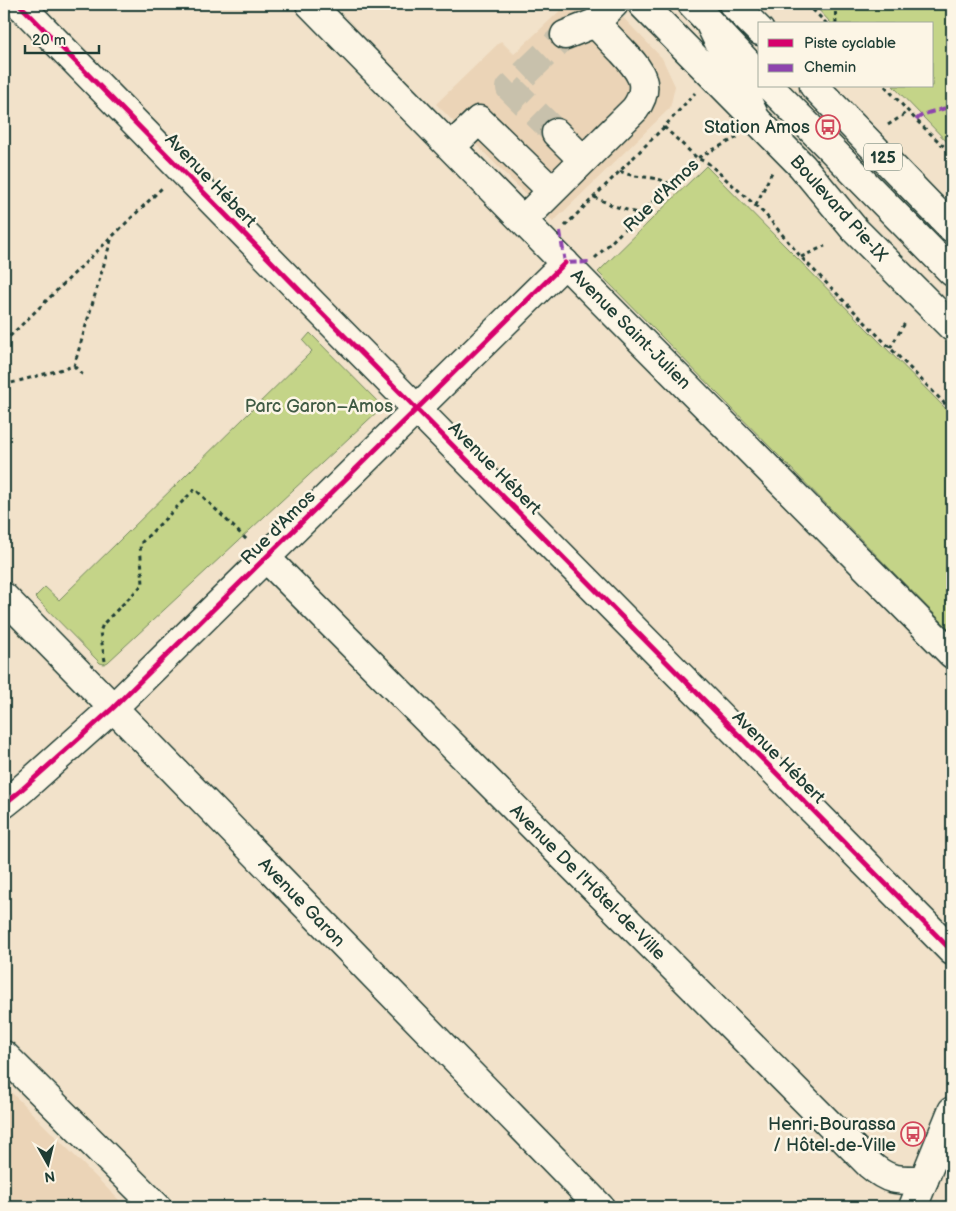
<svg xmlns="http://www.w3.org/2000/svg" width="956" height="1211" viewBox="0 0 956 1211" font-family="'Balsamiq Sans',sans-serif">
<style>
.built{fill:#ebd4b7}
.green{fill:#c4d488;stroke:#72885e}
.lines{fill:none;stroke-linecap:round;stroke-linejoin:round}
.minor-tunnel{stroke:#c8c1ac;stroke-width:28;stroke-dasharray:28 14;stroke-linecap:butt}
.minor-casing{stroke:#1f3d34;stroke-width:31}
.major-casing{stroke:#1f3d34;stroke-width:31}
.path{stroke:#1f3d34;stroke-width:3;stroke-dasharray:4 4;stroke-linecap:butt}
.minor{stroke:#fcf5e5;stroke-width:28}
.major{stroke:#fcf5e5;stroke-width:28}
.quiet{stroke:#8e44ad;stroke-width:4;stroke-dasharray:8 4;stroke-linecap:butt}
.cycleway-casing{stroke:#fcf5e5;stroke-width:8}
.cycleway{stroke:#d6006c;stroke-width:5}
.labels{text-anchor:middle;stroke-width:5;stroke-linejoin:round;paint-order:stroke}
.shield{fill:#fcf5e5;stroke:#617469;stroke-width:1}
.shield-label{font-size:16px;font-weight:bold;fill:#1f3d34}
.poi-label{font-size:18px;fill:#1f3d34;stroke:#fcf5e5;text-anchor:end}
.street-label{font-size:18px;fill:#1f3d34;stroke:#fcf5e5}
.park-label{font-size:18px;fill:#405b45;stroke:#fcf5e5}
</style>
<rect width="100%" height="100%" fill="#f2e2ca"/>
<filter id="ink" filterUnits="userSpaceOnUse"><feTurbulence type="fractalNoise" baseFrequency=".02" numOctaves="2"/><feDisplacementMap in="SourceGraphic" scale="10" xChannelSelector="R" yChannelSelector="G"/><feConvolveMatrix kernelMatrix="1 2 1 2 8 2 1 2 1" color-interpolation-filters="sRGB"/></filter>
<g filter="url(#ink)">
<path class="built" d="M 567,4 L 610,4 L 662,58 L 675,86 L 670,108 L 553,222 L 436,104 L 501,41 L 514,54 Z
M 4,1085 L 126,1207 L 4,1207 Z"/>
<path class="green" d="M 813,4 L 952,4 L 952,147 L 893,86 L 932,86 L 932,24 L 832,24 Z
M 706,166 L 952,415 L 952,632 L 598,272 Z
M 310,333 L 381,405 L 379,410 L 108,662 L 104,664 L 100,663 L 35,597 L 45,587 L 59,600 L 312,351 L 303,341 Z"/>
<g class="lines">
<path class="minor-tunnel" d="M 556,133 L 510,88 L 565,35"/>
<g class="minor-casing">
<path id="minor" d="M 19,4 L 314,305 L 952,951
M 310,4 L 590,289 L 952,654
M 692,4 L 760,76
M 709,22 L 754,115
M 565,35 L 595,23
M 769,86 L 952,272
M 556,133 L 583,160
M 451,147 L 479,120 L 552,191
M 523,220 L 635,109 C 653,85 639,69 622,51 C 613,42 604,32 595,23 L 614,4
M 266,558 L 870,1165 C 890,1182 898,1180 924,1180
M 4,597 L 127,722 L 600,1207
M 4,804 L 19,792 L 113,708 L 565,263
M 4,1055 L 157,1207"/>
</g>
<g class="major-casing">
<path id="major" d="M 642,4 L 802,166 L 855,230 L 952,327
M 733,4 L 760,31
M 814,86 L 952,228
M 913,1207 L 952,1111"/>
</g>
<path class="path" d="M 807,4 L 827,24
M 835,4 L 836,24
M 885,86 L 916,120 L 952,154
M 888,125 L 908,112
M 664,127 L 697,158 L 708,163 L 765,214 L 801,257 L 952,411
M 620,171 C 637,180 653,174 670,184
M 594,197 L 614,206 L 640,214
M 756,205 L 772,172
M 565,226 L 664,127 L 695,93
M 801,257 L 825,246
M 595,258 L 697,158 L 738,137
M 4,342 L 163,187
M 890,348 L 905,323
M 74,366 L 84,376
M 4,385 L 74,366 L 112,237
M 105,661 L 100,632 L 103,624 L 143,584 L 140,544 L 195,489 L 248,541"/>
<use href="#minor" class="minor"/>
<use href="#major" class="major"/>
<path class="quiet" d="M 916,120 C 925,110 941,112 952,105
M 560,231 L 565,263 L 591,262"/>
<g class="cycleway-casing">
<path id="cycleway" d="M 19,4 L 314,305 L 952,951
M 4,804 L 19,792 L 113,708 L 565,263"/>
</g>
<use href="#cycleway" class="cycleway"/>
</g>
</g>
<defs>
<g id="bus-ring" transform="scale(1.25)"><circle r="9.5" fill="#fcf5e5" stroke="#d1495b" stroke-width="1.5"/><path d="M-5-6H5V4H4V6H2V4H-2V6H-4V4H-5ZM-3.5-4V0h7V-4ZM-3.5 1.2v1.5H-2V1.2ZM2 1.2v1.5H3.5V1.2Z" fill="#d1495b"/></g>
</defs>
<g fill-rule="evenodd">
<use href="#bus-ring" x="828" y="127"/>
<use href="#bus-ring" x="913" y="1134"/>
</g>
<g class="labels">
<rect class="shield" x="864" y="143.5" width="38" height="27" rx="4"/>
<g class="shield-label">
<text x="883" y="163">125</text>
</g>
<g class="poi-label">
<text x="810" y="133">Station Amos</text>
<text x="896" y="1130">Henri-Bourassa<tspan x="896" dy="21">/ Hôtel-de-Ville</tspan></text>
</g>
<g class="street-label">
<text transform="translate(211 180) rotate(46)" y="6">Avenue Hébert</text>
<text transform="translate(661 195) rotate(-44)" y="6">Rue d'Amos</text>
<text transform="translate(839 208) rotate(48)" y="6">Boulevard Pie-IX</text>
<text transform="translate(631 329) rotate(45)" y="6">Avenue Saint-Julien</text>
<text transform="translate(495 468) rotate(45)" y="6">Avenue Hébert</text>
<text transform="translate(278 527) rotate(-45)" y="6">Rue d'Amos</text>
<text transform="translate(779 757) rotate(45)" y="6">Avenue Hébert</text>
<text transform="translate(588 882) rotate(45)" y="6">Avenue De l'Hôtel-de-Ville</text>
<text transform="translate(302 902) rotate(46)" y="6">Avenue Garon</text>
</g>
<g class="park-label">
<text x="319" y="412">Parc Garon–Amos</text>
</g>
</g>
<rect width="956" height="1211" fill="none" stroke="#fcf5e5" stroke-width="20"/>
<rect x="10" y="10" width="936" height="1191" fill="none" stroke="#1f3d34" stroke-width="2" filter="url(#ink)"/>
<rect x="758" y="22" width="175" height="65" fill="#fcf5e5" stroke="#a4ab9e"/>
<rect x="768" y="39" width="25" height="8" fill="#d6006c" stroke="#a4ab9e"/>
<text x="804" y="48" font-size="15" fill="#1f3d34">Piste cyclable</text>
<rect x="768" y="64" width="25" height="8" fill="#8e44ad" stroke="#a4ab9e"/>
<text x="804" y="72" font-size="15" fill="#1f3d34">Chemin</text>
<g transform="translate(48 1164) rotate(172)" stroke="#fcf5e5" stroke-width="4" paint-order="stroke">
<path d="M0-4L9 19L0 12L-9 19Z" fill="#1f3d34"/>
<text y="-8" font-size="14" font-weight="bold" text-anchor="middle" fill="#1f3d34">N</text>
</g>
<path d="M25 45v8h74v-8" fill="none" stroke="#1f3d34" stroke-width="2.5"/>
<text x="32" y="45" font-size="15" fill="#1f3d34" stroke="#fcf5e5" stroke-width="4" paint-order="stroke">20 m</text>
</svg>
